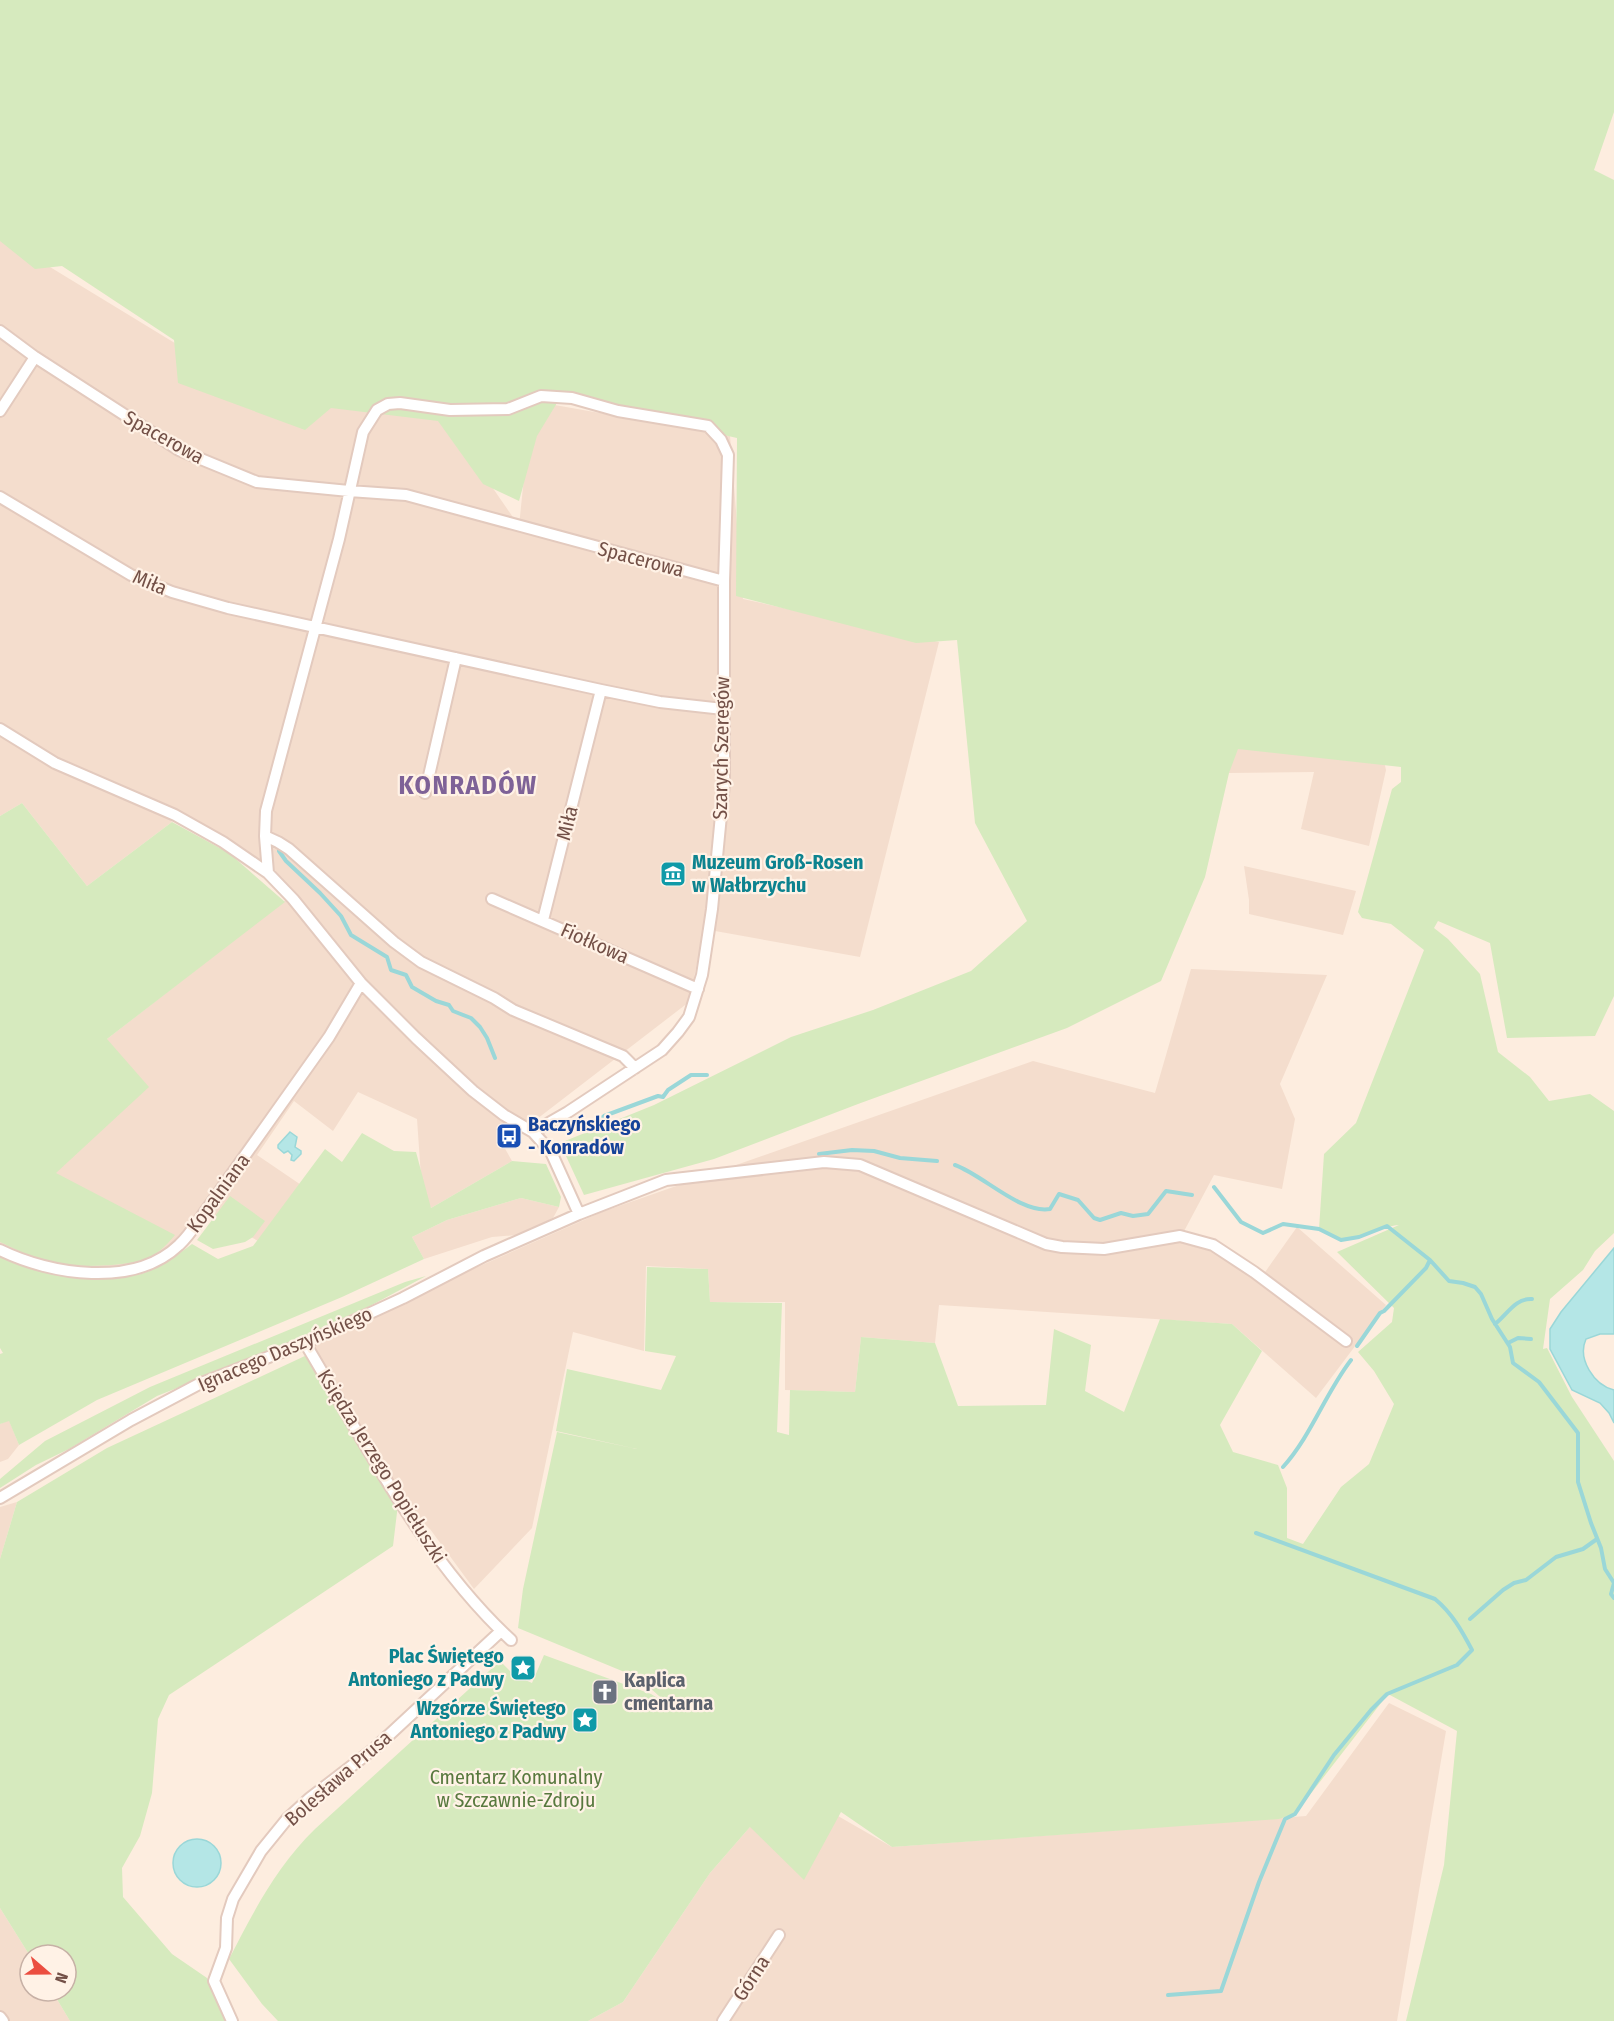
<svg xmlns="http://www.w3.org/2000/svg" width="1614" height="2021" viewBox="0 0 1614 2021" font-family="'Fira Sans Condensed',sans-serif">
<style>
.residential{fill:#f4ddcd}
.green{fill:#d6eabe}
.water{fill:#b4e6e6;stroke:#9ad7d8;stroke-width:1.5}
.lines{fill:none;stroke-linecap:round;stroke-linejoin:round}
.stream{stroke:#9ad7d8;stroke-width:4}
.minor-casing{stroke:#e3cabe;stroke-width:14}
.minor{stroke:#fff;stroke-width:10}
.labels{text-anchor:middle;stroke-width:4.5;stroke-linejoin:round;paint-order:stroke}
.street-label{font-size:20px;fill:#735047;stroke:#fff2e6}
.culture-label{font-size:20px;font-weight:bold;fill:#0d838f;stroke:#fff2e6;text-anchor:end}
.transit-label{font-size:20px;font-weight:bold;fill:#164399;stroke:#fff2e6;text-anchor:start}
.worship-label{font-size:20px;font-weight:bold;fill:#5b616d;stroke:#fff2e6;text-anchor:start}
.park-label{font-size:20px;fill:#58793e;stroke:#fff2e6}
.district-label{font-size:26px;font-weight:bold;letter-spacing:1.5px;fill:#7e6297;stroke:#fff2e6}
</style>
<rect width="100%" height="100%" fill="#fdeddf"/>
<path class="residential" d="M 0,219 L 50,267 L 247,387 L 432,400 L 519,526 L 532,401 L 730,436 L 743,599 L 939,642 L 860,957 L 704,929 L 689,1002 L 503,1145 L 512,1161 L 431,1208 L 422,1191 L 417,1119 L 358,1092 L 333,1131 L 294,1101 L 257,1155 L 310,1191 L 265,1245 L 206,1211 L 182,1238 L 143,1266 L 44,1273 L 0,1254 L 0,1147 L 107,1039 L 287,899 L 268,875 L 158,808 L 172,822 L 87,886 L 22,803 L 0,816 Z
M 1233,742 L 1383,757 L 1386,770 L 1369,846 L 1301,829 L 1314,772 L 1229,773 Z
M 1244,866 L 1356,891 L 1343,935 L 1249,914 L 1249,900 Z
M 1191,969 L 1327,975 L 1280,1084 L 1295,1119 L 1282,1189 L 1214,1175 L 1182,1235 L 1263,1275 L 1297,1227 L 1386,1305 L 1316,1398 L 1232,1324 L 939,1305 L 935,1343 L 861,1337 L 855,1392 L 785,1390 L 785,1302 L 710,1302 L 708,1269 L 646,1266 L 644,1351 L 573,1332 L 532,1528 L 474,1589 L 430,1529 L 415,1515 L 306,1343 L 602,1212 L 1033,1061 L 1155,1093 Z
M 521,1198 L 559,1207 L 553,1218 L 518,1235 L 492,1237 L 424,1259 L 412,1237 L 447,1220 Z
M 9,1420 L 19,1445 L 8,1459 L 0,1462 L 0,1424 Z
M 17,1502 L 0,1559 L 0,1507 Z
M 1389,1703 L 1446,1731 L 1397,2021 L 588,2021 L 623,2002 L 710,1873 L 750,1827 L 838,1816 L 892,1847 L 1306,1816 Z
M 0,1908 L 30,1956 L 30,1991 L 52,1991 L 70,2021 L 0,2021 Z"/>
<path class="green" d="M 0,0 L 1614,0 L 1614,112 L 1594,170 L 1614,180 L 1614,996 L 1595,1036 L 1507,1038 L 1490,943 L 1438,921 L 1434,928 L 1448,939 L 1480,974 L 1498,1052 L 1530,1077 L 1549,1101 L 1590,1094 L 1614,1111 L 1614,1233 L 1595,1251 L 1583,1270 L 1550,1299 L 1543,1349 L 1547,1348 L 1572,1397 L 1614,1461 L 1614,2021 L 1406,2021 L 1444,1865 L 1457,1731 L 1388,1694 L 1295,1814 L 1279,1819 L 892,1847 L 841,1812 L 804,1880 L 750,1827 L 710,1873 L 623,2002 L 588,2021 L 278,2021 L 262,2004 L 229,1959 C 254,1911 276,1867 315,1829 L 500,1661 L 514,1675 L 532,1683 L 544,1655 L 651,1694 L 669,1705 L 639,1678 L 518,1628 L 523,1589 L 557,1432 L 637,1449 L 556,1431 L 567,1369 L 661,1390 L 676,1356 L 645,1351 L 647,1267 L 708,1269 L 710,1302 L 782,1303 L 777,1432 L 789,1435 L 790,1390 L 855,1392 L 861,1337 L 935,1343 L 958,1406 L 1046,1405 L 1054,1329 L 1091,1345 L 1085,1391 L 1124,1412 L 1160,1319 L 1232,1324 L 1262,1351 L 1220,1425 L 1233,1452 L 1278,1465 L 1287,1488 L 1287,1538 L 1303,1544 L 1341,1487 L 1369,1464 L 1394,1404 L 1374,1371 L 1358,1352 L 1392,1322 L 1394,1308 L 1337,1252 L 1399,1225 C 1380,1226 1359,1242 1341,1240 C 1335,1240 1325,1233 1319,1229 L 1324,1154 L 1356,1123 L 1424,950 L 1391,924 L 1362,918 L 1358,912 L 1392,789 L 1401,782 L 1401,767 L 1238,749 L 1229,773 L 1205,877 L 1161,981 L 1067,1028 L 858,1104 L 714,1159 L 584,1195 L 560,1143 L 654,1105 L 791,1037 L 873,1010 L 971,971 L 1027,921 L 975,823 L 957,640 L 916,643 L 736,596 L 737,438 L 560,398 L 537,436 L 519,501 L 483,484 L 438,421 L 331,408 L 305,430 L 178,383 L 174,340 L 62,266 L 35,269 L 0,241 Z
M 22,803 L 87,886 L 172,822 L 229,853 L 285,902 L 107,1039 L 149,1087 L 56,1173 L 175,1235 C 167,1245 155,1257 142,1260 C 122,1266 87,1267 66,1265 C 43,1263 21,1252 0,1242 L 0,816 Z
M 362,1133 L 394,1151 L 416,1152 L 431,1208 L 512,1161 L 546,1164 L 561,1197 L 559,1207 L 521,1198 L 447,1220 L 412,1237 L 424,1259 L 342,1297 L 97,1400 L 19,1445 L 9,1421 L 0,1424 L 0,1354 L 3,1353 L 0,1348 L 0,1256 C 41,1274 71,1281 117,1276 C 125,1275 136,1276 144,1273 C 162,1266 176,1256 192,1244 L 218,1259 L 253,1246 L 325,1149 L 342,1162 Z
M 230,1196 L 265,1221 L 253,1237 L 245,1242 L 213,1249 L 197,1240 Z
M 426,1276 L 370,1306 L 260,1355 L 157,1396 L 69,1449 L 36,1465 L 0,1488 L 0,1479 L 45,1441 L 150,1387 L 405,1282 Z
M 307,1355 L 398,1504 L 393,1546 L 169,1695 L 158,1719 L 152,1793 L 140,1836 L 122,1868 L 123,1897 L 172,1954 L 207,1978 L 226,2021 L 70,2021 L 52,1991 L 66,1991 L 66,1955 L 30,1956 L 0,1908 L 0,1559 L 17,1502 L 107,1448 Z"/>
<path class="water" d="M 290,1132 L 297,1137 L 295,1147 L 301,1151 L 301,1154 L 294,1161 L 291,1160 L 292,1155 L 288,1151 L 284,1153 L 278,1148 L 278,1145 Z
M 1614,1248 L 1614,1334 L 1600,1334 L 1586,1339 C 1577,1359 1594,1385 1614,1390 L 1614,1423 L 1609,1413 L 1600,1403 L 1572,1390 L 1550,1349 L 1550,1329 L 1561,1312 Z
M173 1863a24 24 0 1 1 48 0a24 24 0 1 1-48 0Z"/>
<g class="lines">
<path class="stream" d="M 279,851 L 286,861 L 320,893 L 341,916 L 351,935 L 387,957 L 391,970 L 406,975 L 412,987 L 436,1001 L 449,1005 L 453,1011 L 471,1018 L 480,1027 L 487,1038 L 495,1058
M 585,1130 L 604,1116 L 658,1096 L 663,1097 L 668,1090 L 691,1075 L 707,1075
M 819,1154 L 852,1150 L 874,1151 L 900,1158 L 937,1161
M 955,1165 C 983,1175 1021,1214 1050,1209 L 1059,1194 L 1078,1200 L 1094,1218 L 1100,1220 L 1121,1213 L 1133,1216 L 1148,1214 L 1166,1191 L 1192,1195
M 1214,1187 L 1241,1222 L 1263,1233 L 1283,1224 L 1319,1229 L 1341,1240 L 1359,1237 L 1387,1226 L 1430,1260 L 1449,1281 L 1463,1283 L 1475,1287 L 1481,1294 L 1492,1319 L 1510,1347 L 1513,1363 L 1539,1382 L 1578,1433 L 1578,1482 L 1591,1523 L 1601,1548 L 1605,1569 L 1614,1583 L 1611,1594 L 1614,1598
M 1495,1324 C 1507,1315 1515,1298 1532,1299
M 1508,1343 L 1518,1338 L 1531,1339
M 1357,1346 L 1380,1313 L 1384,1311 L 1426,1268 L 1430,1260
M 1283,1467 C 1311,1436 1325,1394 1351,1360
M 1470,1619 L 1503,1590 L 1514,1583 L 1526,1580 L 1556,1557 L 1583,1549 L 1597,1539
M 1168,1995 L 1221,1991 L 1259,1882 L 1285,1819 L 1295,1814 L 1334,1755 L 1371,1710 L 1387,1694 L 1457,1665 L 1472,1650 C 1462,1631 1452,1613 1435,1599 L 1256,1533"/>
<g class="minor-casing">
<path id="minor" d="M 0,331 L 35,357 L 179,450 L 257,482 L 349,491 L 406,495 L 724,581
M 0,411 L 35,357
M 0,497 L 131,575 L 172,592 L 228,608 L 601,690 L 660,702 L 723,709
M 0,729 L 55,763 L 175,815 L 223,842 L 268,873 L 293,899 L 361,983 L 416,1038 L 473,1091 L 504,1115 L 533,1132 L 551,1152 L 579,1214
M 425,793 L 456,658
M 265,836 L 278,842 L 289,849 L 394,942 L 421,962 L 494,998 L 513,1010 L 623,1056 L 635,1068
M 268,873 L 265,836 L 266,811 L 339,539 L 363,432 L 377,410 L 388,404 L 400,403 L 450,410 L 508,409 L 541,396 L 572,398 L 618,411 L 708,426 L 721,440 L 728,455 L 724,581 L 724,784 L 712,909 L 702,975 L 689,1017 L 678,1032 L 662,1050 L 568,1112 L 533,1132
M 492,899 L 698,989
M 543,920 L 601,690
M 0,1250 C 51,1275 134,1288 179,1245 C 190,1235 198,1221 207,1209 L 329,1037 L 361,983
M 305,1343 C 365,1443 425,1561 511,1640
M 0,1498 L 131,1420 L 199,1384 L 305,1343 L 403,1298 L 484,1256 L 579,1214 L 666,1180 L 824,1162 L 860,1165 L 1046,1244 L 1062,1247 L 1104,1249 L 1180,1236 L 1213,1245 L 1254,1272 L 1346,1341
M 0,2017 L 3,2021
M 232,2021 L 214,1981 L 226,1948 L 227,1918 L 233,1899 L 261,1851 L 287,1819 L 310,1798 L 375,1748 L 501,1631
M 723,2021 L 779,1935"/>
</g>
<use href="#minor" class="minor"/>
</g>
<defs>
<g id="museum-square" transform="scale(1.35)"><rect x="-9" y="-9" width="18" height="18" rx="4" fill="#0f9aa8" stroke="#fff2e6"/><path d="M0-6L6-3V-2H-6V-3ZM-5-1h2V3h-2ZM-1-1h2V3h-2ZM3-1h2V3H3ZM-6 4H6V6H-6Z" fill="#fff"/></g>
<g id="bus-square" transform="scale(1.35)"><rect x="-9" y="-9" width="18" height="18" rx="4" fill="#1a4fb4" stroke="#fff2e6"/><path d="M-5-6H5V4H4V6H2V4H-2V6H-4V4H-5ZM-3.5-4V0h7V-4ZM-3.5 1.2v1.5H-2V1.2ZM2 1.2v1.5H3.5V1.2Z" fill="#fff"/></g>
<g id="sight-square" transform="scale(1.35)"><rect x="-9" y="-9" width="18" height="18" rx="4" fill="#0f9aa8" stroke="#fff2e6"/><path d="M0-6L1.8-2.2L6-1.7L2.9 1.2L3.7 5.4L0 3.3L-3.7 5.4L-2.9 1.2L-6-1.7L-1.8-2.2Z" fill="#fff"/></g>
<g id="church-square" transform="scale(1.35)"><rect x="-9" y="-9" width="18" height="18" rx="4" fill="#6b7280" stroke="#fff2e6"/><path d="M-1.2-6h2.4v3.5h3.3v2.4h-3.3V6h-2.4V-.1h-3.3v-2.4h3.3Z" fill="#fff"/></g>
</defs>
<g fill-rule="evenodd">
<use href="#museum-square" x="673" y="874"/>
<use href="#bus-square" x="509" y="1136"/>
<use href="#sight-square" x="523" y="1668"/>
<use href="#church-square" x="605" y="1692"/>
<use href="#sight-square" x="585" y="1720"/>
</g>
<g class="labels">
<g class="street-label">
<text transform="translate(164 437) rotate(29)" y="7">Spacerowa</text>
<text transform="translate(641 559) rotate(15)" y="7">Spacerowa</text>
<text transform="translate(150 582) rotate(23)" y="7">Miła</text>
<text transform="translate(721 748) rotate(-89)" y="7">Szarych Szeregów</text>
<text transform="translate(567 823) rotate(-76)" y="7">Miła</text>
<text transform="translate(595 943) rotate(24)" y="7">Fiołkowa</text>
<text transform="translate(218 1193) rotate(-54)" y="7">Kopalniana</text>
<text transform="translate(285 1349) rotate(-23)" y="7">Ignacego Daszyńskiego</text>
<text transform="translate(382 1466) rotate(58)" y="7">Księdza Jerzego Popiełuszki</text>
<text transform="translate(338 1778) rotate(-41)" y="7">Bolesława Prusa</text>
<text transform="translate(751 1978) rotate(-57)" y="7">Górna</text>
</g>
<g class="culture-label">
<text x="692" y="869" text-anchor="start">Muzeum Groß-Rosen<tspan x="692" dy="23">w Wałbrzychu</tspan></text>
<text x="504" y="1663">Plac Świętego<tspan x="504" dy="23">Antoniego z Padwy</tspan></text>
<text x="566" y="1715">Wzgórze Świętego<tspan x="566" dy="23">Antoniego z Padwy</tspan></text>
</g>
<g class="transit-label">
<text x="528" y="1131">Baczyńskiego<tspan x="528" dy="23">- Konradów</tspan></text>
</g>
<g class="worship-label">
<text x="624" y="1687">Kaplica<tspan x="624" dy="23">cmentarna</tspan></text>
</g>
<g class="park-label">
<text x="516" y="1784">Cmentarz Komunalny<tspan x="516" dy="23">w Szczawnie-Zdroju</tspan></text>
</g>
<g class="district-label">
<text x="468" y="794">KONRADÓW</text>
</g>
</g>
<g transform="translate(48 1973) rotate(110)"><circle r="28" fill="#fff2e6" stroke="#c7b1a6" stroke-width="1.5"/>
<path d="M0-4.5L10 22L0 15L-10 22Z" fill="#eb4e40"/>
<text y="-9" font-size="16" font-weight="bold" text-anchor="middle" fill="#735047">N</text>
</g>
</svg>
